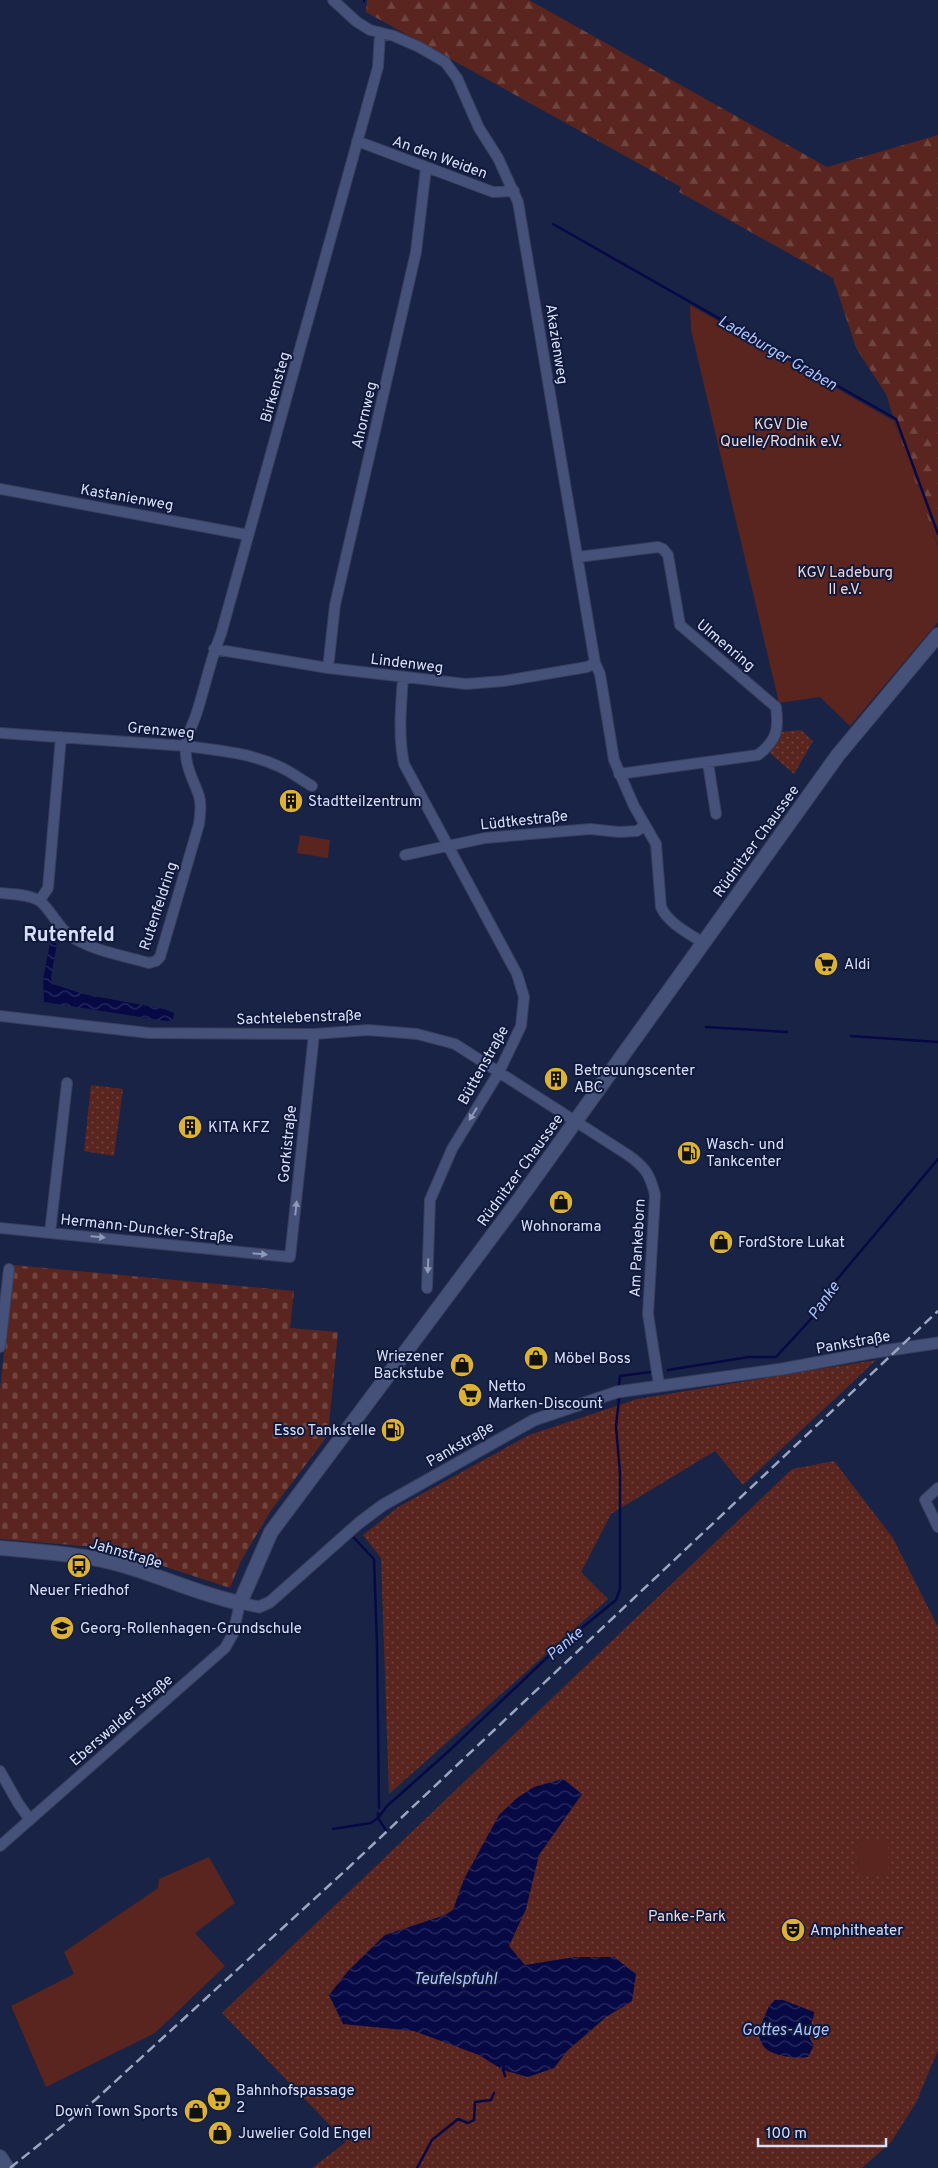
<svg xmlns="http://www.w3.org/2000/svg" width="938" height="2168" viewBox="0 0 938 2168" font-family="Overpass,sans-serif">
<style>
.grass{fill:url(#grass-dots)}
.forest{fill:url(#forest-firs)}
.cemetery{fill:url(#cemetery-stones)}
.garden{fill:#59251e}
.water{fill:url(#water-waves)}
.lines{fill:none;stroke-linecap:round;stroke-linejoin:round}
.stream{stroke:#070945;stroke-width:2.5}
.minor-casing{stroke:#383d5c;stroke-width:12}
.tertiary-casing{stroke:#383d5c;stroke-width:13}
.secondary-casing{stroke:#383d5c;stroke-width:16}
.minor{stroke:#455179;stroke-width:10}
.tertiary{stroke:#455179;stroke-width:11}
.secondary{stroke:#455179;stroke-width:14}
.rail{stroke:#9da6c1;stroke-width:2.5;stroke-dasharray:10 5;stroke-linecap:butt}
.oneway{fill:#8e98b8}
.labels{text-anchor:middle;stroke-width:4;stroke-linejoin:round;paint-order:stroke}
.street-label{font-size:15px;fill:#d8e0f8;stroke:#10193b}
.park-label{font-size:15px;fill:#efd7d2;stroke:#10193b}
.poi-label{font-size:15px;fill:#d8e0f8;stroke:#10193b;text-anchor:start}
.water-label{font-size:16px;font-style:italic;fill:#aec2fa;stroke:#10193b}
.district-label{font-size:20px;font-weight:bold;fill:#d8e0f8;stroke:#10193b}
</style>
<defs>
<pattern id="grass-dots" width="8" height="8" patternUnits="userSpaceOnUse" patternTransform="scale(1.25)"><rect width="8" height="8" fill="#59251e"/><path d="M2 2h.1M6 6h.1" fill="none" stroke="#70443f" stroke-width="1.8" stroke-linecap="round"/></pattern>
<pattern id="forest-firs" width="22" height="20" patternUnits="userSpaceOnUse" patternTransform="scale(1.25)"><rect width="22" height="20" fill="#59251e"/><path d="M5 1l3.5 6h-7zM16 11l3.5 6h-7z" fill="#70443f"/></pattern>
<pattern id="cemetery-stones" width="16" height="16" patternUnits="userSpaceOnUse" patternTransform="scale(1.25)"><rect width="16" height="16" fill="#59251e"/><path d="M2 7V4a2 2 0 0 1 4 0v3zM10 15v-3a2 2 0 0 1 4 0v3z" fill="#70443f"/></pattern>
<pattern id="water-waves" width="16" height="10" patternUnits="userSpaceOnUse" patternTransform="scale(1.25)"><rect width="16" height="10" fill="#070945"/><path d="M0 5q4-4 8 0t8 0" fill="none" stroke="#2a2d61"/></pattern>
</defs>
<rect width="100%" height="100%" fill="#192346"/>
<path class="grass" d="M 801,730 L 813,741 L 794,774 L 770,753 L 779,741 L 782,732 Z
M 91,1085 L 123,1089 L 114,1156 L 84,1151 Z
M 876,1360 L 743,1485 L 715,1451 L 611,1514 L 581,1572 L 608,1599 L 389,1794 L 381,1558 L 363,1535 L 398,1507 L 529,1435 L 637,1399 Z
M 834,1461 L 893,1538 L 938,1627 L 938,2050 L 916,2103 L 891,2142 L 862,2168 L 312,2168 L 346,2142 L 222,2013 L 792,1469 Z"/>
<path class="forest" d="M 367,0 L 529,0 L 827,167 L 938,135 L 938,545 L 917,491 L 886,394 L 856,348 L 833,278 L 679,192 L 681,187 L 366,12 Z"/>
<path class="cemetery" d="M 13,1265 L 294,1291 L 290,1328 L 338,1332 L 328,1435 L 270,1512 L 241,1561 L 230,1588 L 108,1548 L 0,1539 L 0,1390 Z"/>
<path class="garden" d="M 690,305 L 894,421 L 938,547 L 938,622 L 850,726 L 820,697 L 779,703 L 691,330 Z
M 300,835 L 330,840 L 328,858 L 297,853 Z
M 857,1839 L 888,1839 L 888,1875 L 857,1875 Z
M 209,1857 L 235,1903 L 195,1933 L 225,1966 L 155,2033 L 46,2087 L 11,2006 L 74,1974 L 64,1952 L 158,1888 L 159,1879 Z"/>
<path class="water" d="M 53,941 L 57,944 L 51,977 L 53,984 L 83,994 L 164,1009 L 174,1013 L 173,1020 L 166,1021 L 44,1002 L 43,979 L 50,943 Z
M 563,1779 L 582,1794 L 539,1855 L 526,1909 L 509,1946 L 525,1965 L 575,1957 L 614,1957 L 636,1974 L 632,2001 L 606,2017 L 567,2051 L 554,2068 L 528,2077 L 503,2070 L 479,2055 L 414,2031 L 343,2024 L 329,1995 L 348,1971 L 385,1935 L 445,1915 L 453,1910 L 464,1879 L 499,1815 L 517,1798 L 534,1787 Z
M 775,2000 L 783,2000 L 814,2012 C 814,2024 803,2033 814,2045 L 808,2057 C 796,2059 772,2056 764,2047 C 761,2043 759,2037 758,2032 L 769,2006 Z"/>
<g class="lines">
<path class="stream" d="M 364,1 L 364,0
M 553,224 L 896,419 L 938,534
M 706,1027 L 787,1032
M 851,1036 L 938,1042
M 668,1370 L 749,1357 L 776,1357 L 811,1319 L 834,1283 L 938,1159
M 619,1385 L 620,1376 L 651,1372
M 354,1538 L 374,1559 L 377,1645 L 379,1808
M 333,1829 L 371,1823 L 378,1818 L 378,1813
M 386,1830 L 378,1818 L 387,1806 L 450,1750 L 556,1649 L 616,1600 L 620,1589 L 620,1473 L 616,1426 L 619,1399
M 504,2066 L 503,2070 L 505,2076
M 417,2168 L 432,2140 L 458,2119 L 468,2123 L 474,2120 L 475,2102 L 491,2100 L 494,2093"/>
<g class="minor-casing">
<path id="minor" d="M 333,0 L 357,22 L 370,30 L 394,36 L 419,47 L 445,62 L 457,78 L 479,128 L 498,158 L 518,202 L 595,663 L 600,674 L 614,760 L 634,806 L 656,844 L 661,907 C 668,923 688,933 702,942
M 357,141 L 493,192 L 514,191
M 0,489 L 248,535
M 578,557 L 658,547 L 663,549 L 668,555 L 680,625 L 776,707 C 779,730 777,740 758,755 L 619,774
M 214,649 L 328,668 L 466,684 L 504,681 L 587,667 L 595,663
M 328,668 L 335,605 L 416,252 L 426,168
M 403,677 C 401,706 398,735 404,764 L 517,974 L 524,997 L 521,1026 L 499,1072 L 452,1149 L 430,1200 L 427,1288
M 0,733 L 186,746 C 216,750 250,753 278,766 C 290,771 300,779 312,786
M 708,763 L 716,814
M 405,855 L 485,838 L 590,829 L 619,832 L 637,831 L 645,825
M 0,893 C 12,894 27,894 38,900 C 47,904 58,927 69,935 C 89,950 125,956 149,963 L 156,961 L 160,957 L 199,824 C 200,815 202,805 199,796 C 195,783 187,771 186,756 C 184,741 191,729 196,715 C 205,688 210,660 221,634 L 378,67 L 380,33
M 40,900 L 48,888 L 61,737
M 0,1016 L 149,1033 L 314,1034 L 368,1030 L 417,1034 L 455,1044 L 628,1155 C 645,1167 650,1174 655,1195 L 648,1314 L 659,1385
M 0,1228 L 290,1257 L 314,1034
M 50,1233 L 67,1083
M 0,1347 L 9,1269
M 938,1488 L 925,1500 L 938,1527
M 0,1771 L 18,1803 L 30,1820
M 0,1846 L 225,1648 L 233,1634 L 240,1603"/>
</g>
<g class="tertiary-casing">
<path id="tertiary" d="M 240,1603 L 259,1607 L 270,1602 L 359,1523 L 383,1505 L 534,1420 L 617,1392 L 782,1369 L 869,1353 L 938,1343"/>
</g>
<g class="secondary-casing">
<path id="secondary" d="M 0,1548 C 34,1551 69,1553 102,1560 C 149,1570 193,1593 240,1603 L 271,1532 L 519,1200 L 838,755 L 938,635
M 0,2157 L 7,2168"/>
</g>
<use href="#minor" class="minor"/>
<use href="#tertiary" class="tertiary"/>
<use href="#secondary" class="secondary"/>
<path class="rail" d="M 10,2168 L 95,2100 L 347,1869 L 938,1311"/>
</g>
<defs><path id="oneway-solid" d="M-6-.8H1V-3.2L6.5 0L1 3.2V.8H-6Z" transform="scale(1.25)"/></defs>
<g class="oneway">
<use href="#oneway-solid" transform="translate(473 1114) rotate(122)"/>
<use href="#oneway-solid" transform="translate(296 1208) rotate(-84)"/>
<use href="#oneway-solid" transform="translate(98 1237) rotate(5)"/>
<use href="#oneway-solid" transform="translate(260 1254) rotate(5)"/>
<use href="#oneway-solid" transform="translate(428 1266) rotate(92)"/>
</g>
<defs>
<g id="building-disc" transform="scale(1.25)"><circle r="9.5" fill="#dbb233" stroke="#10193b"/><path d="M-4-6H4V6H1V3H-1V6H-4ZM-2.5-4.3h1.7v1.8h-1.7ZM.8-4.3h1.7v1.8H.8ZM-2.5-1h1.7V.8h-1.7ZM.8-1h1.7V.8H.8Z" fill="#111"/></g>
<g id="supermarket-disc" transform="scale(1.25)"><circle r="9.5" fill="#dbb233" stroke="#10193b"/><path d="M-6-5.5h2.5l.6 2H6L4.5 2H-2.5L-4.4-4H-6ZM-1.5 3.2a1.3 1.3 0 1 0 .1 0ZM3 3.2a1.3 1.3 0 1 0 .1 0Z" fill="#111"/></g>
<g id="fuel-disc" transform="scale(1.25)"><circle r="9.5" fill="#dbb233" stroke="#10193b"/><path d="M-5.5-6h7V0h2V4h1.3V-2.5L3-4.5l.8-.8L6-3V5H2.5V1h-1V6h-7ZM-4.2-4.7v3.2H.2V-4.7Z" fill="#111"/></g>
<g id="shop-disc" transform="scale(1.25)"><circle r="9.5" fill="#dbb233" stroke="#10193b"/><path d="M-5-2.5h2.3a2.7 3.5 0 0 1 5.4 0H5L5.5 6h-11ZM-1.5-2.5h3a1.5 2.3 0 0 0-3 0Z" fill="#111"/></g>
<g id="bus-disc" transform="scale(1.25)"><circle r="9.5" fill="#dbb233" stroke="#10193b"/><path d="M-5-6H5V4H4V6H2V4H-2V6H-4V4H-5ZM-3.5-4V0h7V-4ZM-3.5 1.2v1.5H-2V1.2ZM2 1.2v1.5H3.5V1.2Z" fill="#111"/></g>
<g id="school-disc" transform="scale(1.25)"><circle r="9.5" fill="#dbb233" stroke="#10193b"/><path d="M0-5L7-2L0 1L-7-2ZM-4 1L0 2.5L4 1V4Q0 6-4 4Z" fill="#111"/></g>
<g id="theatre-disc" transform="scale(1.25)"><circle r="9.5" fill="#dbb233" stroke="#10193b"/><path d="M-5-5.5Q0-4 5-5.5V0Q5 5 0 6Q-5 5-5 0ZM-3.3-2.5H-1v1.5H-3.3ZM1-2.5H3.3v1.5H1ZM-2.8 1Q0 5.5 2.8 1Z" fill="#111"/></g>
</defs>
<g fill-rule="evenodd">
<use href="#building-disc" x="291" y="801"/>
<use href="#supermarket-disc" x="826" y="964"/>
<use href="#building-disc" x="556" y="1079"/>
<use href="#building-disc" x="190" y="1127"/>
<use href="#fuel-disc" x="689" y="1153"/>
<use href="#shop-disc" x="561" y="1202"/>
<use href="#shop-disc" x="721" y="1242"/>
<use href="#shop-disc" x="536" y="1358"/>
<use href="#shop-disc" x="462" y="1365"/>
<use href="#supermarket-disc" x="470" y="1395"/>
<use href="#fuel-disc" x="393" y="1430"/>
<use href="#bus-disc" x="79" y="1566"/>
<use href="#school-disc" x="62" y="1628"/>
<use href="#theatre-disc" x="793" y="1930"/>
<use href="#supermarket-disc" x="219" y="2099"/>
<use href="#shop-disc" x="196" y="2111"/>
<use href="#shop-disc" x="220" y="2133"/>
</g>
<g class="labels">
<g class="street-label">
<text transform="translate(440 157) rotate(20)" y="5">An den Weiden</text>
<text transform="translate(557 344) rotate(81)" y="5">Akazienweg</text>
<text transform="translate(275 387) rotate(-74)" y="5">Birkensteg</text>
<text transform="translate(364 415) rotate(-77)" y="5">Ahornweg</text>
<text transform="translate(127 497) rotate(10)" y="5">Kastanienweg</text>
<text transform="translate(726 645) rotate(40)" y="5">Ulmenring</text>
<text transform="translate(407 663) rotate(7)" y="5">Lindenweg</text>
<text transform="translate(161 730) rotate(5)" y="5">Grenzweg</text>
<text transform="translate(524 820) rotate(-6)" y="5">Lüdtkestraße</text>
<text transform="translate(756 841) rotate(-54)" y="5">Rüdnitzer Chaussee</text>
<text transform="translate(158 906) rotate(-72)" y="5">Rutenfeldring</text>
<text transform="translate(299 1017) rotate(-2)" y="5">Sachtelebenstraße</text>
<text transform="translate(483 1065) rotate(-61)" y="5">Büttenstraße</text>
<text transform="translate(287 1144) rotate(-84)" y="5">Gorkistraße</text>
<text transform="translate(520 1170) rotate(-54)" y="5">Rüdnitzer Chaussee</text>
<text transform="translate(147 1228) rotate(6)" y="5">Hermann-Duncker-Straße</text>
<text transform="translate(637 1248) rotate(-87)" y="5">Am Pankeborn</text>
<text transform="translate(853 1342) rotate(-10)" y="5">Pankstraße</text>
<text transform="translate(460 1444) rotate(-30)" y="5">Pankstraße</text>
<text transform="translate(126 1553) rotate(16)" y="5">Jahnstraße</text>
<text transform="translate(121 1720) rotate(-41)" y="5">Eberswalder Straße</text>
</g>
<g class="park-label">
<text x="781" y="429">KGV Die<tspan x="781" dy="17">Quelle/Rodnik e.V.</tspan></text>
<text x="845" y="577">KGV Ladeburg<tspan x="845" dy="17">II e.V.</tspan></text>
<text x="687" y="1921">Panke-Park</text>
</g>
<g class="poi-label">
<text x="308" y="806">Stadtteilzentrum</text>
<text x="844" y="969">Aldi</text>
<text x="574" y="1075">Betreuungscenter<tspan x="574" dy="17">ABC</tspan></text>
<text x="208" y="1132">KITA KFZ</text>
<text x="706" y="1149">Wasch- und<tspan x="706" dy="17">Tankcenter</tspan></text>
<text x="561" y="1231" text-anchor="middle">Wohnorama</text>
<text x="738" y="1247">FordStore Lukat</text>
<text x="444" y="1361" text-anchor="end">Wriezener<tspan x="444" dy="17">Backstube</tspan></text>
<text x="554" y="1363">Möbel Boss</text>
<text x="488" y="1391">Netto<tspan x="488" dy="17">Marken-Discount</tspan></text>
<text x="376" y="1435" text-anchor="end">Esso Tankstelle</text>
<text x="79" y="1595" text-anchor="middle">Neuer Friedhof</text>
<text x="80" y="1633">Georg-Rollenhagen-Grundschule</text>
<text x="810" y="1935">Amphitheater</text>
<text x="236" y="2095">Bahnhofspassage<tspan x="236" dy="17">2</tspan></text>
<text x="178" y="2116" text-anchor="end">Down Town Sports</text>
<text x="238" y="2138">Juwelier Gold Engel</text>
</g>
<g class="water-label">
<text transform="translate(778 352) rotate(30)" y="6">Ladeburger Graben</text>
<text transform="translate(823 1300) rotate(-55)" y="6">Panke</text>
<text transform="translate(564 1643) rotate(-40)" y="6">Panke</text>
<text x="455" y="1984">Teufelspfuhl</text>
<text x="785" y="2035">Gottes-Auge</text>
</g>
<g class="district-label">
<text x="69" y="941">Rutenfeld</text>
</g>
</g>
<path d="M758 2138v8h128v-8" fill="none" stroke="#d8e0f8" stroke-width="2.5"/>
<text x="766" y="2138" font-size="15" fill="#d8e0f8" stroke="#10193b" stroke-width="4" paint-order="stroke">100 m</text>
</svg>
